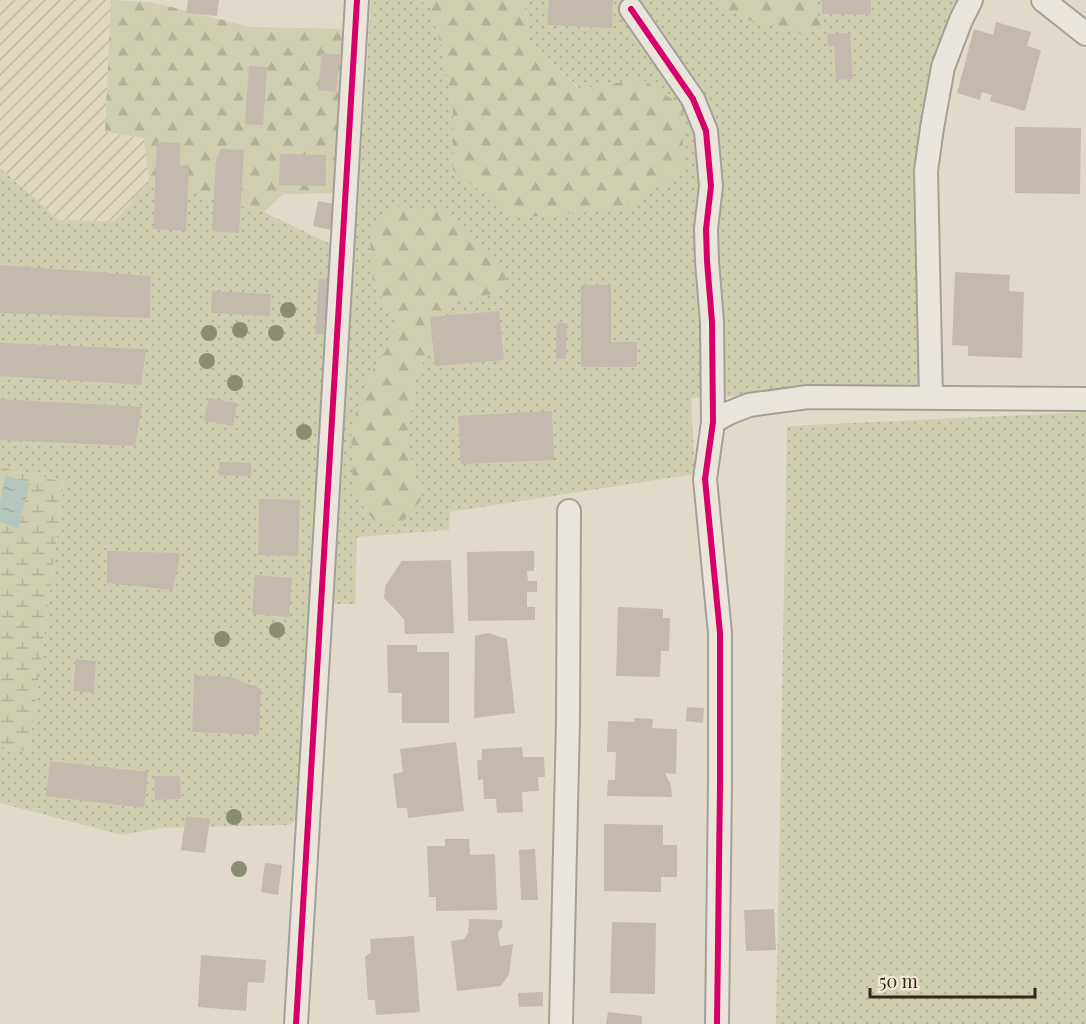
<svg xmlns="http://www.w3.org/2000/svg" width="1086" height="1024" viewBox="0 0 1086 1024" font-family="'Playfair Display',serif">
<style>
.farmland{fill:url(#farmland-furrows)}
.grass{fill:url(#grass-dots);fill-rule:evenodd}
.forest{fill:url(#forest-firs)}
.wetland{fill:url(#wetland-marsh)}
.water{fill:url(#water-ripples)}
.building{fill:#c4b9ad}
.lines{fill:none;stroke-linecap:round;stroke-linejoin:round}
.minor-casing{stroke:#a69f95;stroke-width:26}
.minor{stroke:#eae5dc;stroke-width:22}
.cycleway-casing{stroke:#f2e8d2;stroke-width:10}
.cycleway{stroke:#d6006c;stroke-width:6}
.tree{fill:#8b8d71}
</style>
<defs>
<pattern id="farmland-furrows" width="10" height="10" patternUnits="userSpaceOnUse" patternTransform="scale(1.5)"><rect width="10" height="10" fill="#dfd8bd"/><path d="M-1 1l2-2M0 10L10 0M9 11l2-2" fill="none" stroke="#c0b9a2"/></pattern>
<pattern id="grass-dots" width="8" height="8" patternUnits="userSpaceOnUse" patternTransform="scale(1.5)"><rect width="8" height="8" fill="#cfcfaf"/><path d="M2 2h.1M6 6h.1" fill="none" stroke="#b2b296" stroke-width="1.8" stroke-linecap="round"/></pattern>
<pattern id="forest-firs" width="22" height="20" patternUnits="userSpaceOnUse" patternTransform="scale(1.5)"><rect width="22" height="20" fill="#cfcfaf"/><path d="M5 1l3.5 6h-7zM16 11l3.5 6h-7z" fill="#b2b296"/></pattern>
<pattern id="wetland-marsh" width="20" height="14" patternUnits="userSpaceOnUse" patternTransform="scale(1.5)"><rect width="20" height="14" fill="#cfcfaf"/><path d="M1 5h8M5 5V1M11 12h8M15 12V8" fill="none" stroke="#b2b296"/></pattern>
<pattern id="water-ripples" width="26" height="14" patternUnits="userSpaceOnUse" patternTransform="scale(1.5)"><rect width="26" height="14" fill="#b7c6bc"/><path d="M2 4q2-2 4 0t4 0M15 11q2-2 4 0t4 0" fill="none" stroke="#9eaaa1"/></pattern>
</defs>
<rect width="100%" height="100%" fill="#e1dacb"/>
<path class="farmland" d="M 0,0 L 111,0 L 105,132 L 144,138 L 149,181 L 114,221 L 59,220 L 0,168 Z"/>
<path class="grass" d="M 371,0 L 419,0 L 430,6 L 442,49 L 453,107 L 453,170 L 642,79 L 580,89 L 529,40 L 524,0 L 712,0 L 745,19 L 816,7 L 808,0 L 956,0 L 935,52 L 919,208 L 918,390 L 691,398 L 695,474 L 450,512 L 449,530 L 357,537 L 355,604 L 332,604 L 336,518 ZM 373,285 L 504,293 L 453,301 L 417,374 L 406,442 L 421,500 L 370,374 L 391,342 L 396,317 Z
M 0,168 L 59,220 L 114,221 L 149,181 L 264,212 L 339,248 L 298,818 L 290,825 L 160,828 L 122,835 L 0,803 L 0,746 L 29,752 L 64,482 L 0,467 Z
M 1086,412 L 1086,1024 L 776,1024 L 787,426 Z"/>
<path class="forest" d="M 111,0 L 151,2 L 251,27 L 351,29 L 337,193 L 283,194 L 264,212 L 149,181 L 144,138 L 105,132 Z
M 419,0 L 524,0 L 529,40 L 579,89 L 642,79 L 684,107 L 682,171 L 625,209 L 515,218 L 453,170 L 453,107 L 442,49 L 430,6 Z
M 712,0 L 808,0 L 816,7 L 821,27 L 804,35 L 745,19 Z
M 395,206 L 444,212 L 505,269 L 505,293 L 453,301 L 417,374 L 406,442 L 421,500 L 400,526 L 376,523 L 353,493 L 351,427 L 370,374 L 391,342 L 396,317 L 373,285 L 370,235 Z"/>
<path class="wetland" d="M 0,467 L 64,482 L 29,752 L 0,746 L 0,522 L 18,529 L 5,475 L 0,501 Z"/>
<path class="water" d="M 5,475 L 30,483 L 18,529 L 0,522 L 0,501 Z"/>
<path class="building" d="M 188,0 L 219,0 L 217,16 L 186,13 Z
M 549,0 L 613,0 L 612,28 L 547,25 Z
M 822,0 L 871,0 L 871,15 L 822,14 Z
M 996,22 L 1031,32 L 1027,46 L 1041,50 L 1025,111 L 990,101 L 992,95 L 982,92 L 980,100 L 957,93 L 974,29 L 993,35 Z
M 850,33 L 853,79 L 836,80 L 834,46 L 828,47 L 827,34 Z
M 322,53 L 340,55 L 336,92 L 318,90 Z
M 249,66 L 267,67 L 263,125 L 245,124 Z
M 1015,127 L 1081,128 L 1080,194 L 1015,193 Z
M 157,142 L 180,143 L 180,165 L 189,165 L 186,231 L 153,229 Z
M 221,149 L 244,150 L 239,233 L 212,231 L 216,159 Z
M 280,154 L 326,155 L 326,186 L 279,185 Z
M 318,201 L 340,205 L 335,231 L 313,226 Z
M 0,265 L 151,276 L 150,318 L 0,313 Z
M 955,272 L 1010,275 L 1009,291 L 1024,292 L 1022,358 L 968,356 L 968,346 L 952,345 Z
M 319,279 L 335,280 L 331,335 L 315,334 Z
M 581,285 L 611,285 L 611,342 L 637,342 L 637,367 L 581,367 Z
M 212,291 L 271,294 L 270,316 L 211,313 Z
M 499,311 L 504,360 L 435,366 L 430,317 Z
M 557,323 L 567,323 L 566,359 L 556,359 Z
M 0,343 L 146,349 L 141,385 L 0,376 Z
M 209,398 L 237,403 L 233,426 L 204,421 Z
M 0,399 L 142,407 L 135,446 L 0,440 Z
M 552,411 L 554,460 L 461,464 L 458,416 Z
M 219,462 L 251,463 L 251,476 L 219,475 Z
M 259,499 L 300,500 L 298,556 L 258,555 Z
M 107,551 L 180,553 L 173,590 L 107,583 Z
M 534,551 L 534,571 L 527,571 L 528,581 L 537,581 L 537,592 L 527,592 L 527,607 L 535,607 L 535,620 L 468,621 L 467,552 Z
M 451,560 L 454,633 L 405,634 L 404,619 L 384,598 L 385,586 L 402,561 Z
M 255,575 L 292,578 L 289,617 L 252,614 Z
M 618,607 L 663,609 L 663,618 L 670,618 L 669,651 L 661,651 L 660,677 L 616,676 Z
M 488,633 L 507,639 L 515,713 L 474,718 L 475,636 Z
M 387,645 L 417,645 L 417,652 L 449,652 L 449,723 L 402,723 L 402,693 L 388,693 Z
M 76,659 L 96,661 L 94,693 L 73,691 Z
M 194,675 L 231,677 L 261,689 L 259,735 L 192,732 Z
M 687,707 L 704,708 L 703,723 L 686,721 Z
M 634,718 L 653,719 L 652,728 L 677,729 L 676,774 L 665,773 L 671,785 L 672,797 L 607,796 L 608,780 L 615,780 L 616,752 L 607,752 L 608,721 L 634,722 Z
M 456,742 L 464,811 L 408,818 L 407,808 L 397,808 L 393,774 L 403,772 L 400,749 Z
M 522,747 L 523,757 L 544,757 L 545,777 L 538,777 L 539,791 L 522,792 L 523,812 L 497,813 L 496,799 L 484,799 L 483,779 L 478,780 L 477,760 L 482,760 L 482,749 Z
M 50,761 L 148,772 L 144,808 L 46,796 Z
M 154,776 L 180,776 L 181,799 L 155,800 Z
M 186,816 L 210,819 L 205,853 L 181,850 Z
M 604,824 L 663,825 L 663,845 L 677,845 L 677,877 L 661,877 L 661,892 L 604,891 Z
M 445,839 L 469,839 L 470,855 L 495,854 L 497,910 L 436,911 L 436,897 L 429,897 L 427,846 L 445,846 Z
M 535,849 L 538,900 L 521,900 L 519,850 Z
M 265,863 L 282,865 L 278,895 L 261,892 Z
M 774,909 L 776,950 L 746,951 L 744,910 Z
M 469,919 L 502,920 L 502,927 L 498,932 L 500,946 L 513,944 L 509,974 L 501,986 L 457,991 L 451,941 L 464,939 L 468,933 Z
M 612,922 L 656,923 L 655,994 L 610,993 Z
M 414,936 L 420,1012 L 376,1015 L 375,1000 L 368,1000 L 365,957 L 371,952 L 370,939 Z
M 201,955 L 266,960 L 264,983 L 248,982 L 246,1011 L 198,1007 Z
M 543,992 L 543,1006 L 519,1007 L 518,993 Z
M 608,1012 L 642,1016 L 642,1024 L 606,1024 Z"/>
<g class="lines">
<g class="minor-casing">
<path id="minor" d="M 1043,0 L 1086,34
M 631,9 L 693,99 L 706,131 L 711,186 L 706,229 L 707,261 L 712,322 L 713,422 L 705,479 L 720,633 L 720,784 L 717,1024
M 931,398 L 926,171 L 932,128 L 943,67 L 961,20 L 971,0
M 713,422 L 729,413 L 749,405 L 808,397 L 1086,399
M 296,1024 L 357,0
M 561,1024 L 568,720 L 569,511"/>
</g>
<use href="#minor" class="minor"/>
<g class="cycleway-casing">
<path id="cycleway" d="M 631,9 L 693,99 L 706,131 L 711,186 L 706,229 L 707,261 L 712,322 L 713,422 L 705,479 L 720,633 L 720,784 L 717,1024
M 296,1024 L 357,0"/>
</g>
<use href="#cycleway" class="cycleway"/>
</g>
<g class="tree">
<circle cx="288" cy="310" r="8"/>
<circle cx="240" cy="330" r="8"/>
<circle cx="209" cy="333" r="8"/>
<circle cx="276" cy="333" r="8"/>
<circle cx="207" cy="361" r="8"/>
<circle cx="235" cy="383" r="8"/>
<circle cx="304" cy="432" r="8"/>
<circle cx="277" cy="630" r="8"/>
<circle cx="222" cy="639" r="8"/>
<circle cx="234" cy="817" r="8"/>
<circle cx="239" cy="869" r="8"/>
</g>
<path d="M870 988v9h165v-9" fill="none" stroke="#33281e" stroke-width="3"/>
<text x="879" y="988" font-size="18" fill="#33281e" stroke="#f2e8d2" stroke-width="4.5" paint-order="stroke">50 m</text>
</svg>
